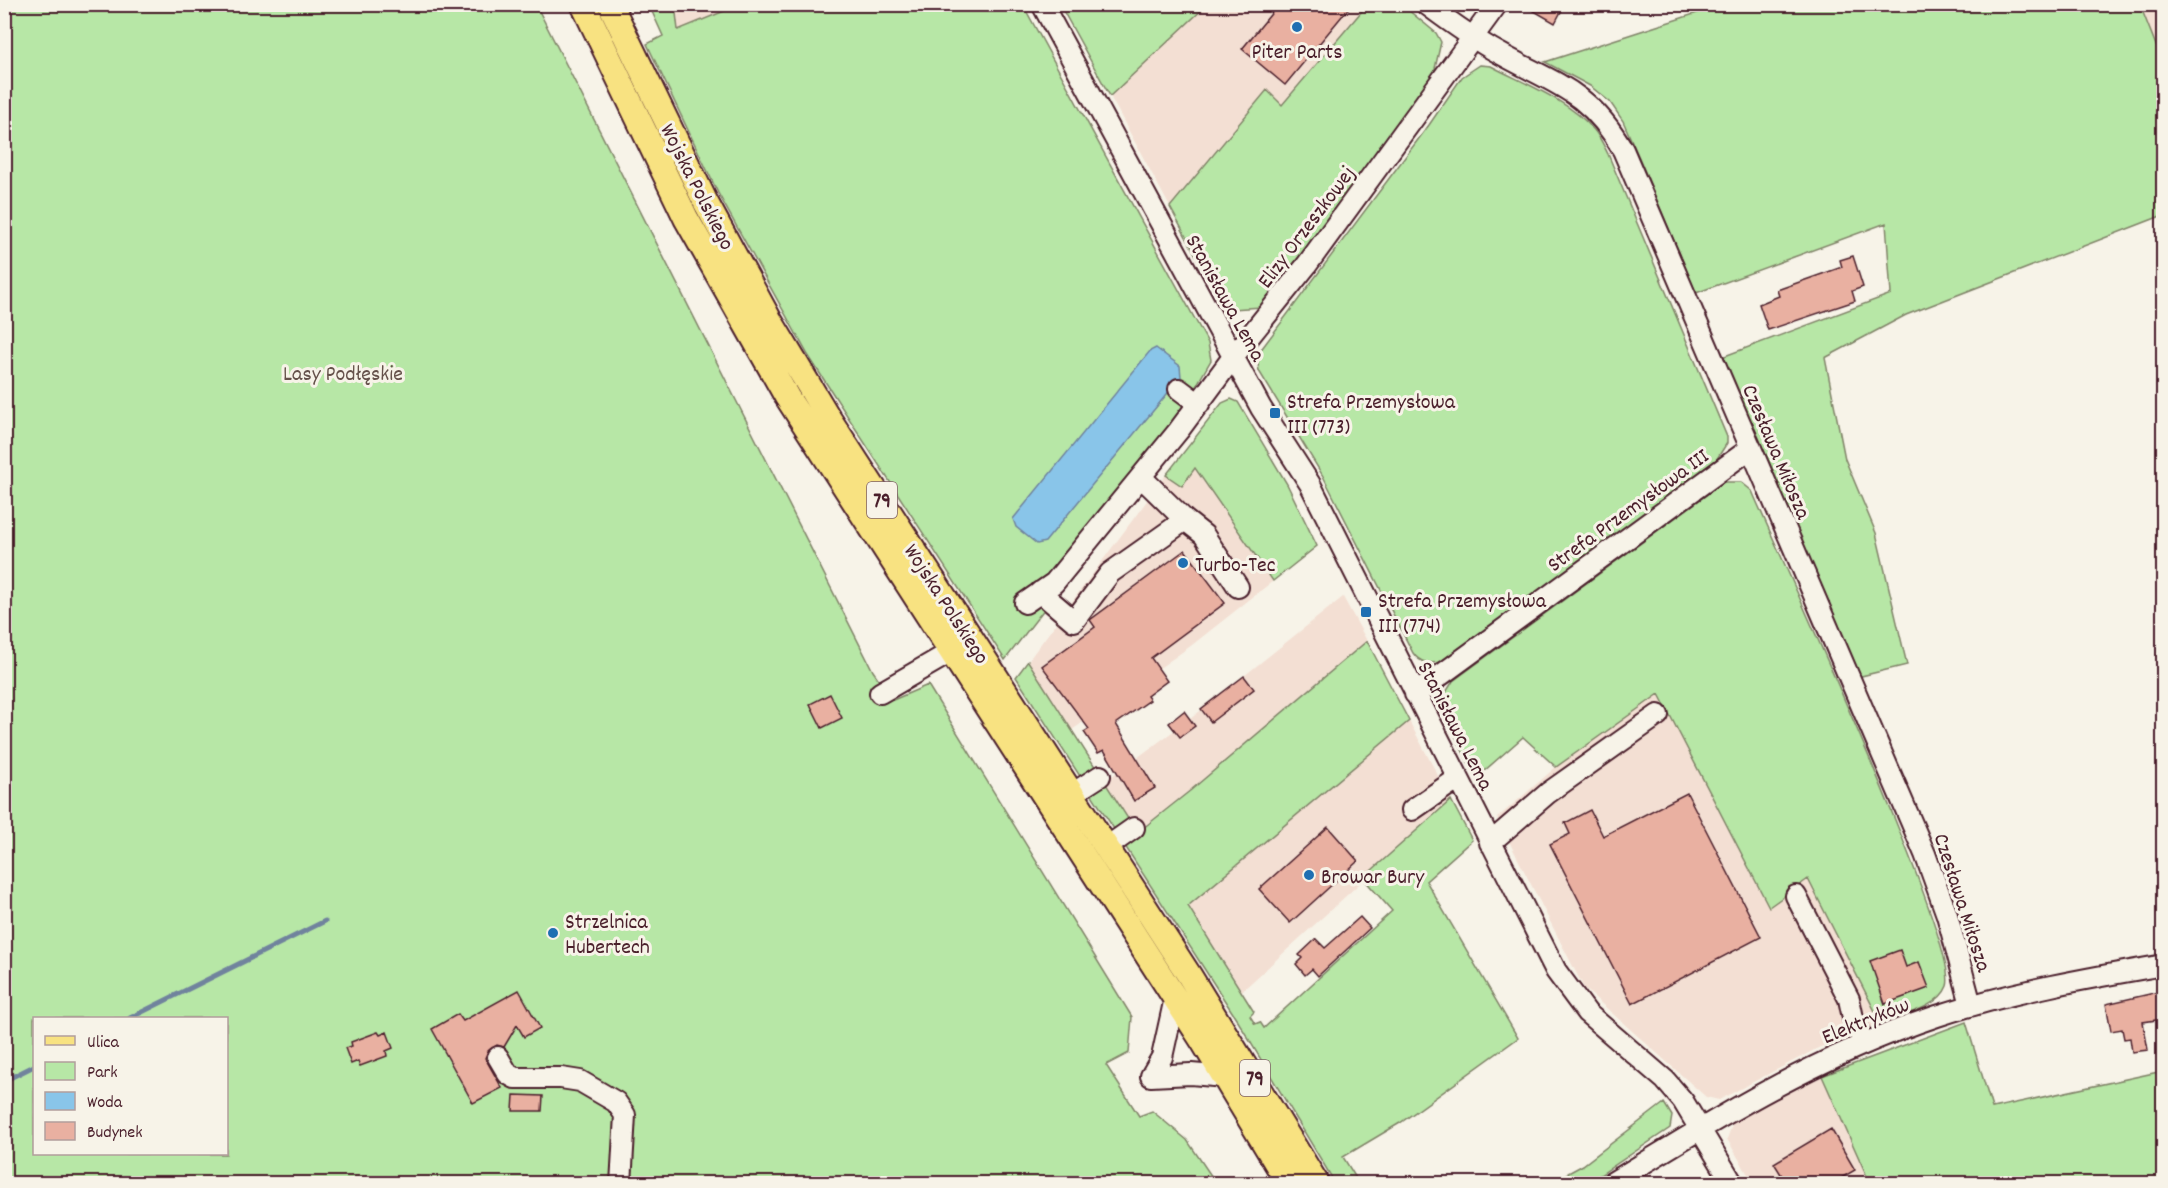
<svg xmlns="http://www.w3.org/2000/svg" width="2168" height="1188" viewBox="0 0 2168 1188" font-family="Dekko,sans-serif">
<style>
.built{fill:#f3dfd3}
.green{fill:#b7e7a6;stroke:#808368;stroke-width:1.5;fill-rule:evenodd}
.water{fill:#89c5e9;stroke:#70839d;stroke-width:1.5}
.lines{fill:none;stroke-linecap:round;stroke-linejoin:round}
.stream{stroke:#70839d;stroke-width:5}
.building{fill:#e9b0a1;stroke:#4a1f2b;stroke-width:1.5}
.minor-casing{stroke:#4a1f2b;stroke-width:24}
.major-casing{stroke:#4a1f2b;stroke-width:28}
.minor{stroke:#f7f3e8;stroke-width:20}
.major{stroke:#f8e281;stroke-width:24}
.poi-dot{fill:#1f6fb2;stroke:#f7f3e8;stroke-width:2}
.labels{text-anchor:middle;stroke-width:6;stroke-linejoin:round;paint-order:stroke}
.shield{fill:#f7f3e8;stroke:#7e5f64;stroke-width:1.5}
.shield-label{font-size:21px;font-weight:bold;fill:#4a1f2b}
.poi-label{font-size:22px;fill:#4a1f2b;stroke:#f7f3e8;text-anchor:start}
.street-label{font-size:22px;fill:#4a1f2b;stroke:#f7f3e8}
.park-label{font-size:22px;fill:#65514a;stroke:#f7f3e8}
</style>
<rect width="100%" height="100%" fill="#f7f3e8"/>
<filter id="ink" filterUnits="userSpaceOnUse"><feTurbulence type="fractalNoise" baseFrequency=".0167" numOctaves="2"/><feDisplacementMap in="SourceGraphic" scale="12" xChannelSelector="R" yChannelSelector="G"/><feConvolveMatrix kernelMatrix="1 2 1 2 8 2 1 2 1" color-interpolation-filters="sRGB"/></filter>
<g filter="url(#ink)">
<path class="built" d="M 675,4 L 739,5 L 678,30 Z
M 1207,5 L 1367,5 L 1282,105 L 1267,91 L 1170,207 L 1110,96 Z
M 2140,5 L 2163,5 L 2163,63 Z
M 1194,468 L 1273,581 L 1192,645 L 1072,730 L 1028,661 L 1166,475 L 1182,486 Z
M 1343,597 L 1367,641 L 1191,790 L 1136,833 L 1104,782 L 1190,719 Z
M 1659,694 L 1768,906 L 1808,879 L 1881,1023 L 1818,1048 L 1719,1100 L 1706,1097 L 1584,988 L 1497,818 L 1556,767 Z
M 1409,721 L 1451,800 L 1242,991 L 1188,905 Z
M 1822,1076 L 1870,1183 L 1753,1183 L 1727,1139 L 1733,1122 Z"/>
<path class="green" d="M 5,5 L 536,5 L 873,671 L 893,700 L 928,685 L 1132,1017 L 1129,1053 L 1106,1065 L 1139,1116 L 1152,1111 L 1187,1140 L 1216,1183 L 5,1184 ZM 34,1018 L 226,1018 L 226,1154 L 34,1154 Z
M 649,5 L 675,5 L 678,30 L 739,5 L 1023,5 L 1208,343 L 1211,360 L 1195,388 L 1185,382 L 1173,396 L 1192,410 L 1146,477 L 1005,660 L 808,355 L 718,193 L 647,44 L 663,36 Z
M 1060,5 L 1207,5 L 1110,96 Z
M 1367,5 L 1402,5 L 1436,33 L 1441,42 L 1434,73 L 1262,307 L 1232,309 L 1219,298 L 1170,207 L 1267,90 L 1282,105 Z
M 1722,5 L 2140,5 L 2163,63 L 2163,219 L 2161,216 L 1906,315 L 1825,358 L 1845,459 L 1876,533 L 1907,665 L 1857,677 L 1722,357 L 1891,294 L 1886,223 L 1696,293 L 1640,160 L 1623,121 L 1610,102 L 1590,86 L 1545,62 Z
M 1480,65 L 1491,66 C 1525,84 1569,100 1594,130 C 1600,137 1604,146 1608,154 L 1727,437 L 1727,443 L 1713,465 L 1445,662 C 1432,663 1421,665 1413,653 L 1323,476 L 1259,371 L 1257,355 L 1429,125 L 1462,77 Z
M 1231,399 L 1238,402 L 1287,484 L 1317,546 L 1273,581 L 1195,468 L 1182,486 L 1166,475 L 1222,403 Z
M 1724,482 L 1741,482 L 1752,491 C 1780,556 1961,947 1947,986 C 1939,1008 1901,1015 1881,1023 L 1808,879 L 1769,907 L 1659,694 L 1556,767 L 1523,737 L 1476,778 L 1441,707 L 1443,697 L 1453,681 Z
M 1367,641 L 1409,721 L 1188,906 L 1254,1012 L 1250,1016 L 1255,1024 L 1260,1022 L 1264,1028 L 1392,911 L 1363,878 L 1451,800 L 1472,840 L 1426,881 L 1518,1038 L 1400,1123 L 1343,1157 L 1359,1183 L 1335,1183 L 1236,1018 L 1016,677 L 1028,661 L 1137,833 L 1191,790 Z
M 1966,1022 L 1992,1108 L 2163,1071 L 2163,1183 L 1870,1183 L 1822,1076 Z
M 1664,1103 L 1672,1116 L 1670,1128 L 1588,1183 L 1550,1183 L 1583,1165 Z"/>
<path class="water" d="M 1156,348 L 1180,366 L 1181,377 L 1045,542 L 1037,544 L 1016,527 L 1013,519 L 1150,351 Z"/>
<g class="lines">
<path class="stream" d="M 130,1018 L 325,921
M 4,1081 L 34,1066"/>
</g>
<path class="building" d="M 1279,4 L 1352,4 L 1285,85 L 1242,49 Z
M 1522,4 L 1565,4 L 1555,23 Z
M 1853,256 L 1863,287 L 1852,291 L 1855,301 L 1768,330 L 1759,304 L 1779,296 L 1777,290 L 1842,267 L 1840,260 Z
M 1185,550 L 1225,603 L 1151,658 L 1167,681 L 1147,696 L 1150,700 L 1116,724 L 1155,788 L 1134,801 L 1104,750 L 1098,753 L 1084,732 L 1089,729 L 1042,666 L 1095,627 L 1090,620 Z
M 1244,676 L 1254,689 L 1211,722 L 1201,709 Z
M 830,694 L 842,718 L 822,728 L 810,704 Z
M 1184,711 L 1195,726 L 1180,737 L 1169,723 Z
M 1687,793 L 1761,937 L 1632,1004 L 1550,844 L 1570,834 L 1565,823 L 1590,810 L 1603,836 Z
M 1328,827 L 1358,861 L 1290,923 L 1259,889 Z
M 1360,917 L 1370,928 L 1318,976 L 1312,969 L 1305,975 L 1296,964 L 1302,958 L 1299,955 L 1316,939 L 1325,948 Z
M 1900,950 L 1906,967 L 1919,962 L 1929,988 L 1885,1004 L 1870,961 Z
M 519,990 L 540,1028 L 524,1037 L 517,1025 L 504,1047 L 497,1045 L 488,1051 L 485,1058 L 502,1088 L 473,1103 L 432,1029 L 458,1014 L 463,1021 Z
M 2163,991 L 2163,1019 L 2143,1022 L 2148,1050 L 2132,1052 L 2130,1038 L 2124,1039 L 2122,1029 L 2111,1031 L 2106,1004 Z
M 378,1032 L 380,1035 L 387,1032 L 393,1048 L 386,1051 L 387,1056 L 360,1066 L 358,1061 L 351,1064 L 345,1048 L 352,1046 L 351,1042 Z
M 514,1095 L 543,1096 L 542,1111 L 513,1111 Z
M 1831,1129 L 1855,1170 L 1831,1184 L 1787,1184 L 1774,1163 Z"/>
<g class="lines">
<g class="minor-casing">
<path id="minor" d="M 1042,4 L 1261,408 L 1310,484 L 1556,971 L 1587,1013 L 1665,1080 L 1683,1101 L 1733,1184
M 1426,4 C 1450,22 1473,39 1499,53 C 1554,84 1589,90 1623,150 L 1925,854 L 1947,915 L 1971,1005
M 1179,389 L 1199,404
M 1185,520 L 1204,535 L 1238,587
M 1040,592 L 1074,621 L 1110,573 L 1185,520 L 1141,477
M 1025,603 L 1054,583 L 1179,430 L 1233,357 L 1306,266 L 1497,4
M 880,693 L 951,652
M 1415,694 L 1751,448
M 1072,794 L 1100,776
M 1412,810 L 1457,779
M 1490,843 L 1548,793 L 1658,715
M 1107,847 L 1134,828
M 1796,896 L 1849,999 L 1853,1018 L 1864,1044
M 498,1057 L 508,1074 L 515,1078 L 561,1078 L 580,1081 L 616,1102 L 625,1115 L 621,1184
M 1151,1076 L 1162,1057 L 1175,998
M 1151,1076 L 1191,1074 L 1225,1077
M 1610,1184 C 1715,1119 1819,1055 1937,1016 C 2010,992 2088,978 2164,965"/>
</g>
<g class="major-casing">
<path id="major" d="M 583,4 L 686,218 L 787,397 L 1204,1043 L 1289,1184
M 610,4 L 706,203 L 769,319 L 829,419 L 1189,975 L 1317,1184"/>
</g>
<use href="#minor" class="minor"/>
<use href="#major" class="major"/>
</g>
</g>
<g class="poi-dot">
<circle cx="1297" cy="27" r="6"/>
<rect x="1269" y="407" width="12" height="12" rx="3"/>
<circle cx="1183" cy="563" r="6"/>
<rect x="1360" y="606" width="12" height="12" rx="3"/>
<circle cx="1309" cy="875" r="6"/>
<circle cx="553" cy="933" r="6"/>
</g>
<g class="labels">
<g class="shield">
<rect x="867" y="482" width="30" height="36" rx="4.5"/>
<rect x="1240" y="1060" width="30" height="36" rx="4.5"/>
</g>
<g class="shield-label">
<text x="882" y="507">79</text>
<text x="1255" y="1085">79</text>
</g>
<g class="poi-label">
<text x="1297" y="58" text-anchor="middle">Piter Parts</text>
<text x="1287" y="408">Strefa Przemysłowa<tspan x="1287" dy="25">III (773)</tspan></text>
<text x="1195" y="571">Turbo-Tec</text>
<text x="1378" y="607">Strefa Przemysłowa<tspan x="1378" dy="25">III (774)</tspan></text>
<text x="1321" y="883">Browar Bury</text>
<text x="565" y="928">Strzelnica<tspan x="565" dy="25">Hubertech</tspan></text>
</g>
<g class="street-label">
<text transform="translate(699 186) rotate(63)" y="8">Wojska Polskiego</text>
<text transform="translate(1305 226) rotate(-53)" y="8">Elizy Orzeszkowej</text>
<text transform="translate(1227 297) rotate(61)" y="8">Stanisława Lema</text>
<text transform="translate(1778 451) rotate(67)" y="8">Czesława Miłosza</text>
<text transform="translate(1627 509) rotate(-36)" y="8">Strefa Przemysłowa III</text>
<text transform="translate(948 603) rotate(57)" y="8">Wojska Polskiego</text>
<text transform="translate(1457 725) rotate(63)" y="8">Stanisława Lema</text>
<text transform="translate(1964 902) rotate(72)" y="8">Czesława Miłosza</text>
<text transform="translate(1865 1019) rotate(-22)" y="8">Elektryków</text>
</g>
<g class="park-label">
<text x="343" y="380">Lasy Podłęskie</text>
</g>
</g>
<rect width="2168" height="1188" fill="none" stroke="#f7f3e8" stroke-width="24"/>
<rect x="12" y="12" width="2144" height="1164" fill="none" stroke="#4a1f2b" stroke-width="2" filter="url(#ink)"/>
<rect x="33" y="1017" width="195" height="138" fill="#f7f3e8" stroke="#b29e9c" stroke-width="1.5"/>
<rect x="45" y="1036" width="30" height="9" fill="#f8e281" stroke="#b29e9c" stroke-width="1.5"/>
<text x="87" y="1047" font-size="18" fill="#4a1f2b">Ulica</text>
<rect x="45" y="1062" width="30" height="18" fill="#b7e7a6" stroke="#b29e9c" stroke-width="1.5"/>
<text x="87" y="1077" font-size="18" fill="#4a1f2b">Park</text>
<rect x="45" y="1092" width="30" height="18" fill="#89c5e9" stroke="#b29e9c" stroke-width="1.5"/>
<text x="87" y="1107" font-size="18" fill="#4a1f2b">Woda</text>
<rect x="45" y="1122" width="30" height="18" fill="#e9b0a1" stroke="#b29e9c" stroke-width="1.5"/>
<text x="87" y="1137" font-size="18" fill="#4a1f2b">Budynek</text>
</svg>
